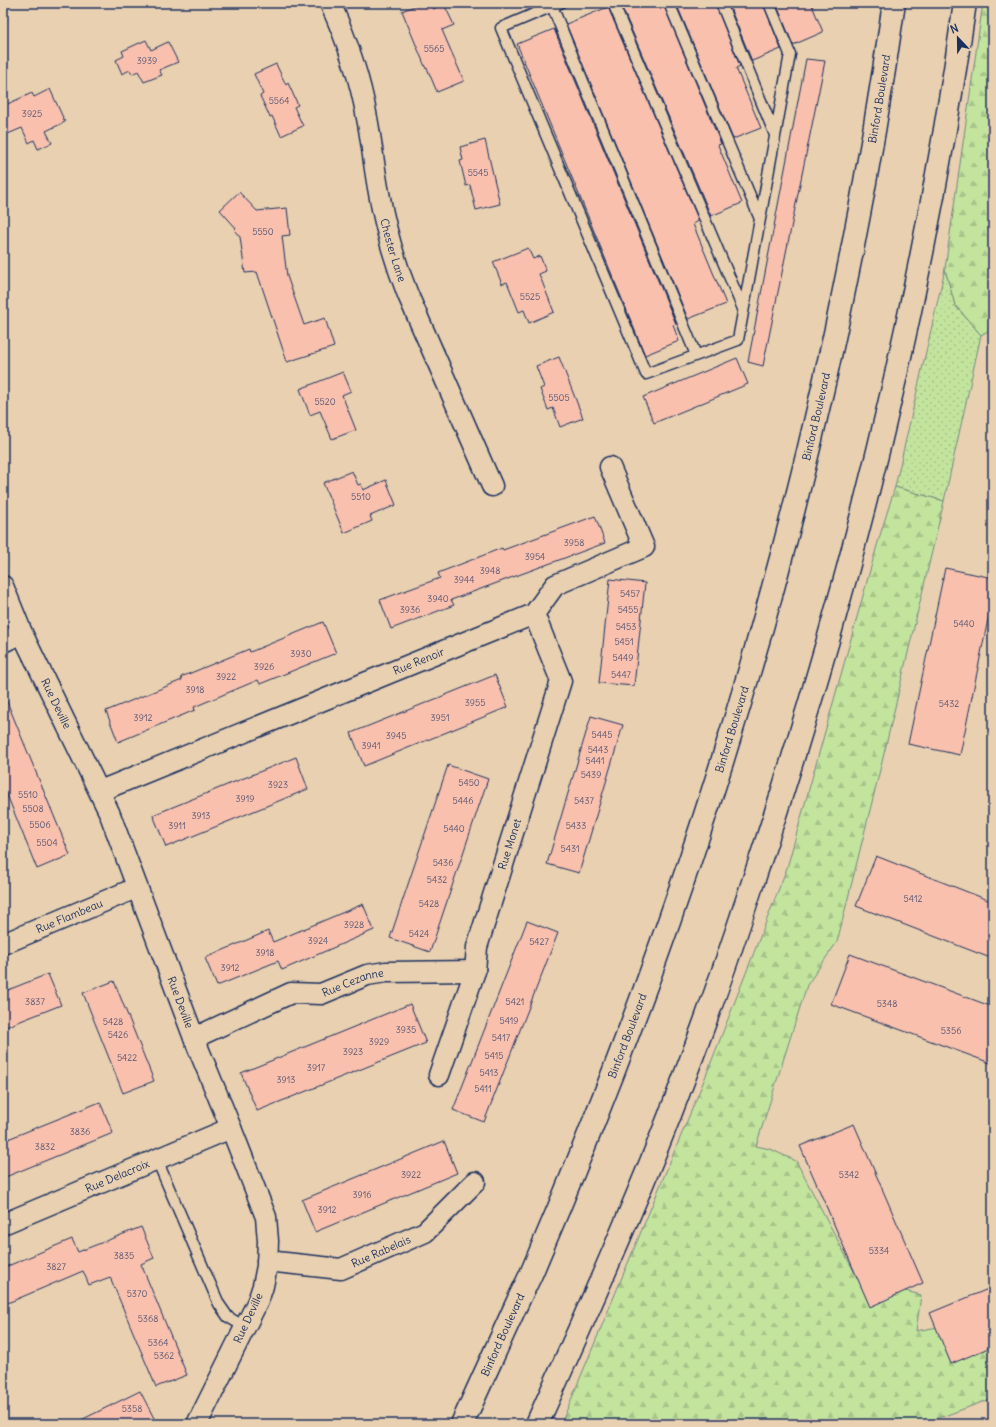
<svg xmlns="http://www.w3.org/2000/svg" width="996" height="1427" viewBox="0 0 996 1427" font-family="Delius,sans-serif">
<style>
.grass{fill:url(#grass-dots);stroke:#6f8a7e}
.forest{fill:url(#forest-firs);stroke:#6f8a7e}
.building{fill:#f8c0ad;stroke:#1b2f5e}
.lines{fill:none;stroke-linecap:round;stroke-linejoin:round}
.lane-casing{stroke:#1b2f5e;stroke-width:13}
.street-casing{stroke:#1b2f5e;stroke-width:23}
.primary-casing{stroke:#1b2f5e;stroke-width:25}
.lane{stroke:#e8d0b1;stroke-width:10}
.street{stroke:#e8d0b1;stroke-width:20}
.primary{stroke:#e8d0b1;stroke-width:22}
.labels{text-anchor:middle;stroke-width:3.5;stroke-linejoin:round;paint-order:stroke}
.number-label{font-size:9px;fill:#525372}
.street-label{font-size:11px;fill:#1b2f5e;stroke:#e8d0b1}
</style>
<defs>
<pattern id="grass-dots" width="8" height="8" patternUnits="userSpaceOnUse"><rect width="8" height="8" fill="#c3e49d"/><path d="M2 2h.1M6 6h.1" fill="none" stroke="#a7c48a" stroke-width="1.8" stroke-linecap="round"/></pattern>
<pattern id="forest-firs" width="22" height="20" patternUnits="userSpaceOnUse"><rect width="22" height="20" fill="#c3e49d"/><path d="M5 1l3.5 6h-7zM16 11l3.5 6h-7z" fill="#a7c48a"/></pattern>
</defs>
<rect width="100%" height="100%" fill="#e8d0b1"/>
<filter id="ink" filterUnits="userSpaceOnUse"><feTurbulence type="fractalNoise" baseFrequency=".025" numOctaves="2"/><feDisplacementMap in="SourceGraphic" scale="8" xChannelSelector="R" yChannelSelector="G"/><feConvolveMatrix kernelMatrix="1 2 1 2 8 2 1 2 1" color-interpolation-filters="sRGB"/></filter>
<g filter="url(#ink)">
<path class="grass" d="M 945,269 L 955,305 L 981,335 L 944,501 L 895,487 Z"/>
<path class="forest" d="M 983,3 L 993,3 L 993,328 L 981,335 L 955,305 L 945,269 Z
M 895,487 L 944,501 L 881,766 L 837,942 L 807,985 L 756,1146 L 770,1149 L 796,1161 L 858,1279 L 921,1295 L 916,1331 L 993,1317 L 993,1398 L 923,1424 L 561,1424 L 705,1078 L 787,868 L 878,542 Z"/>
<path class="building" d="M 422,3 L 431,3 L 433,9 L 444,4 L 454,25 L 442,30 L 464,81 L 437,92 L 427,68 L 426,69 L 402,11 Z
M 620,3 L 663,3 L 721,144 L 718,145 L 742,203 L 711,216 Z
M 676,3 L 715,3 L 740,66 L 736,68 L 761,128 L 733,139 Z
M 728,3 L 763,3 L 781,49 L 752,61 Z
M 776,3 L 811,3 L 823,32 L 793,45 Z
M 608,7 L 699,221 L 693,224 L 726,304 L 688,319 L 566,24 Z
M 554,29 L 676,324 L 673,325 L 679,341 L 645,355 L 517,44 Z
M 146,40 L 151,50 L 168,42 L 178,62 L 159,70 L 162,75 L 144,82 L 138,71 L 132,74 L 130,70 L 122,74 L 116,60 L 124,56 L 122,51 Z
M 806,59 L 825,61 L 763,366 L 748,362 Z
M 276,64 L 286,85 L 288,83 L 298,105 L 294,107 L 303,126 L 281,136 L 272,116 L 270,117 L 260,96 L 263,94 L 254,74 Z
M 50,89 L 65,122 L 46,131 L 52,143 L 38,149 L 34,140 L 29,143 L 22,128 L 3,136 L 3,106 L 32,93 L 34,97 Z
M 485,140 L 500,204 L 476,210 L 470,185 L 466,186 L 460,161 L 463,160 L 460,147 Z
M 239,192 L 257,211 L 287,208 L 290,235 L 282,236 L 287,276 L 304,325 L 325,318 L 334,347 L 287,362 L 257,272 L 245,273 L 240,237 L 234,230 L 236,228 L 220,210 Z
M 528,248 L 533,259 L 540,256 L 546,271 L 539,274 L 554,312 L 529,323 L 524,310 L 519,312 L 507,282 L 502,284 L 493,262 Z
M 559,357 L 583,418 L 560,427 L 553,408 L 548,410 L 540,389 L 544,387 L 536,366 Z
M 737,358 L 748,384 L 654,423 L 643,397 Z
M 343,372 L 351,391 L 342,395 L 356,430 L 332,439 L 320,411 L 310,415 L 300,389 Z
M 352,471 L 358,485 L 361,484 L 363,490 L 386,480 L 396,505 L 370,516 L 372,521 L 344,533 L 323,483 Z
M 595,516 L 605,543 L 451,600 L 454,605 L 391,629 L 380,600 L 440,578 L 438,573 L 502,548 L 503,550 Z
M 945,568 L 993,578 L 993,595 L 960,755 L 908,744 Z
M 610,579 L 645,583 L 634,686 L 599,683 Z
M 323,622 L 336,653 L 260,684 L 258,680 L 194,707 L 195,710 L 118,742 L 106,711 L 182,680 L 181,677 L 249,649 L 250,652 Z
M 495,675 L 508,707 L 364,766 L 351,733 Z
M 3,692 L 70,855 L 37,869 L 3,785 Z
M 591,716 L 623,725 L 579,873 L 547,864 Z
M 296,757 L 308,789 L 166,847 L 153,815 Z
M 448,765 L 488,779 L 430,952 L 390,938 Z
M 876,856 L 993,902 L 993,959 L 856,906 Z
M 363,904 L 374,930 L 282,970 L 278,961 L 217,986 L 205,958 L 268,931 L 273,942 Z
M 527,921 L 558,933 L 484,1122 L 453,1110 Z
M 850,954 L 993,1007 L 993,1064 L 831,1004 Z
M 48,974 L 61,1005 L 3,1028 L 3,992 Z
M 114,981 L 154,1081 L 123,1093 L 83,993 Z
M 410,1004 L 426,1043 L 257,1111 L 241,1073 Z
M 100,1102 L 113,1133 L 3,1178 L 3,1141 Z
M 854,1124 L 923,1283 L 870,1307 L 800,1146 Z
M 444,1141 L 457,1173 L 315,1232 L 302,1200 Z
M 141,1227 L 154,1258 L 141,1264 L 187,1375 L 156,1387 L 110,1277 L 89,1285 L 83,1271 L 3,1305 L 3,1268 L 72,1239 L 78,1252 Z
M 993,1287 L 993,1346 L 951,1364 L 930,1313 Z
M 140,1391 L 157,1424 L 73,1424 Z"/>
<g class="lines">
<g class="lane-casing">
<path id="lane" d="M 560,3 L 501,28 L 646,374 L 738,340 L 790,54 L 769,3
M 613,3 L 743,309
M 669,3 L 760,219
M 721,3 L 775,135
M 552,6 L 696,355
M 157,1160 L 219,1304 L 228,1317 L 245,1327"/>
</g>
<g class="street-casing">
<g id="street">
<path id="s1" d="M 330,3 C 347,40 360,78 367,118 C 372,143 374,168 379,193 C 385,228 395,262 408,295 L 492,486"/>
<path id="s2" d="M 3,586 L 22,633 L 109,812 L 194,1038 L 231,1128 L 266,1217 L 268,1241 L 267,1266 L 263,1286 L 258,1301 L 197,1424"/>
<path d="M 3,642 L 22,633"/>
<path id="s3" d="M 100,791 L 534,614 L 555,585 L 644,547 L 610,467"/>
<path id="s4" d="M 3,944 L 136,888"/>
<path id="s5" d="M 194,1038 L 291,993 L 321,994 L 367,975 L 386,972 L 475,971"/>
<path id="s6" d="M 439,1075 L 475,971 L 477,947 L 561,681 L 534,614"/>
<path id="s7" d="M 3,1224 L 231,1128"/>
<path id="s8" d="M 267,1261 L 341,1269 L 425,1232 L 475,1182"/>
</g>
</g>
<g class="primary-casing">
<g id="primary">
<path id="s9" d="M 462,1424 C 481,1383 499,1342 518,1301 C 522,1292 527,1283 531,1274 C 573,1176 613,1076 650,975 C 764,661 847,334 894,3"/>
<path d="M 537,1424 C 586,1315 635,1206 678,1094 C 705,1024 730,953 753,882 C 849,596 922,302 965,3"/>
</g>
</g>
<use href="#lane" class="lane"/>
<use href="#street" class="street"/>
<use href="#primary" class="primary"/>
</g>
</g>
<g class="labels">
<g class="number-label">
<text x="434" y="52">5565</text>
<text x="147" y="64">3939</text>
<text x="279" y="104">5564</text>
<text x="32" y="117">3925</text>
<text x="478" y="176">5545</text>
<text x="263" y="235">5550</text>
<text x="530" y="300">5525</text>
<text x="559" y="401">5505</text>
<text x="325" y="405">5520</text>
<text x="361" y="500">5510</text>
<text x="574" y="546">3958</text>
<text x="535" y="560">3954</text>
<text x="490" y="574">3948</text>
<text x="464" y="583">3944</text>
<text x="630" y="597">5457</text>
<text x="438" y="602">3940</text>
<text x="410" y="613">3936</text>
<text x="628" y="613">5455</text>
<text x="964" y="627">5440</text>
<text x="626" y="630">5453</text>
<text x="624" y="645">5451</text>
<text x="301" y="657">3930</text>
<text x="623" y="661">5449</text>
<text x="264" y="670">3926</text>
<text x="621" y="678">5447</text>
<text x="226" y="680">3922</text>
<text x="195" y="693">3918</text>
<text x="475" y="706">3955</text>
<text x="949" y="707">5432</text>
<text x="143" y="721">3912</text>
<text x="440" y="721">3951</text>
<text x="602" y="738">5445</text>
<text x="396" y="739">3945</text>
<text x="371" y="749">3941</text>
<text x="598" y="753">5443</text>
<text x="595" y="764">5441</text>
<text x="591" y="778">5439</text>
<text x="469" y="786">5450</text>
<text x="278" y="788">3923</text>
<text x="28" y="798">5510</text>
<text x="245" y="802">3919</text>
<text x="463" y="804">5446</text>
<text x="584" y="804">5437</text>
<text x="33" y="812">5508</text>
<text x="201" y="819">3913</text>
<text x="40" y="828">5506</text>
<text x="177" y="829">3911</text>
<text x="576" y="829">5433</text>
<text x="454" y="832">5440</text>
<text x="47" y="846">5504</text>
<text x="570" y="852">5431</text>
<text x="443" y="866">5436</text>
<text x="437" y="883">5432</text>
<text x="913" y="902">5412</text>
<text x="429" y="907">5428</text>
<text x="354" y="928">3928</text>
<text x="419" y="937">5424</text>
<text x="318" y="944">3924</text>
<text x="539" y="945">5427</text>
<text x="265" y="956">3918</text>
<text x="230" y="971">3912</text>
<text x="35" y="1005">3837</text>
<text x="515" y="1005">5421</text>
<text x="887" y="1007">5348</text>
<text x="509" y="1024">5419</text>
<text x="113" y="1025">5428</text>
<text x="406" y="1033">3935</text>
<text x="951" y="1034">5356</text>
<text x="118" y="1038">5426</text>
<text x="501" y="1041">5417</text>
<text x="379" y="1045">3929</text>
<text x="353" y="1055">3923</text>
<text x="494" y="1059">5415</text>
<text x="127" y="1061">5422</text>
<text x="316" y="1071">3917</text>
<text x="489" y="1076">5413</text>
<text x="286" y="1083">3913</text>
<text x="483" y="1092">5411</text>
<text x="80" y="1135">3836</text>
<text x="45" y="1150">3832</text>
<text x="411" y="1178">3922</text>
<text x="849" y="1178">5342</text>
<text x="362" y="1198">3916</text>
<text x="327" y="1213">3912</text>
<text x="879" y="1254">5334</text>
<text x="124" y="1259">3835</text>
<text x="56" y="1270">3827</text>
<text x="137" y="1297">5370</text>
<text x="148" y="1322">5368</text>
<text x="158" y="1346">5364</text>
<text x="164" y="1359">5362</text>
<text x="132" y="1412">5358</text>
</g>
<g class="street-label">
<text dy="4" stroke="none"><textPath href="#s9" startOffset="1394">Binford Boulevard</textPath></text>
<text dy="4" stroke="none"><textPath href="#s1" startOffset="256">Chester Lane</textPath></text>
<text dy="4" stroke="none"><textPath href="#s9" startOffset="1070">Binford Boulevard</textPath></text>
<text dy="4" stroke="none"><textPath href="#s3" startOffset="344">Rue Renoir</textPath></text>
<text dy="4" stroke="none"><textPath href="#s2" startOffset="129">Rue Deville</textPath></text>
<text dy="4" stroke="none"><textPath href="#s9" startOffset="746">Binford Boulevard</textPath></text>
<text dy="4" stroke="none"><textPath href="#s6" startOffset="242">Rue Monet</textPath></text>
<text dy="4" stroke="none"><textPath href="#s4" startOffset="72">Rue Flambeau</textPath></text>
<text dy="4" stroke="none"><textPath href="#s5" startOffset="171">Rue Cezanne</textPath></text>
<text dy="4" stroke="none"><textPath href="#s2" startOffset="453">Rue Deville</textPath></text>
<text dy="4" stroke="none"><textPath href="#s9" startOffset="422">Binford Boulevard</textPath></text>
<text dy="4" stroke="none"><textPath href="#s7" startOffset="124">Rue Delacroix</textPath></text>
<text dy="4" stroke="none"><textPath href="#s8" startOffset="118">Rue Rabelais</textPath></text>
<text transform="translate(248 1318) rotate(-65)" y="4">Rue Deville</text>
<text dy="4" stroke="none"><textPath href="#s9" startOffset="98">Binford Boulevard</textPath></text>
</g>
</g>
<rect width="996" height="1427" fill="none" stroke="#e8d0b1" stroke-width="16"/>
<rect x="8" y="8" width="980" height="1411" fill="none" stroke="#1b2f5e" stroke-width="1.5" filter="url(#ink)"/>
<g transform="translate(958 38) rotate(338)" stroke="#e8d0b1" stroke-width="3" paint-order="stroke">
<path d="M0-3L7 15L0 10L-7 15Z" fill="#1b2f5e"/>
<text y="-6" font-size="11" font-weight="bold" text-anchor="middle" fill="#1b2f5e">N</text>
</g>
</svg>
